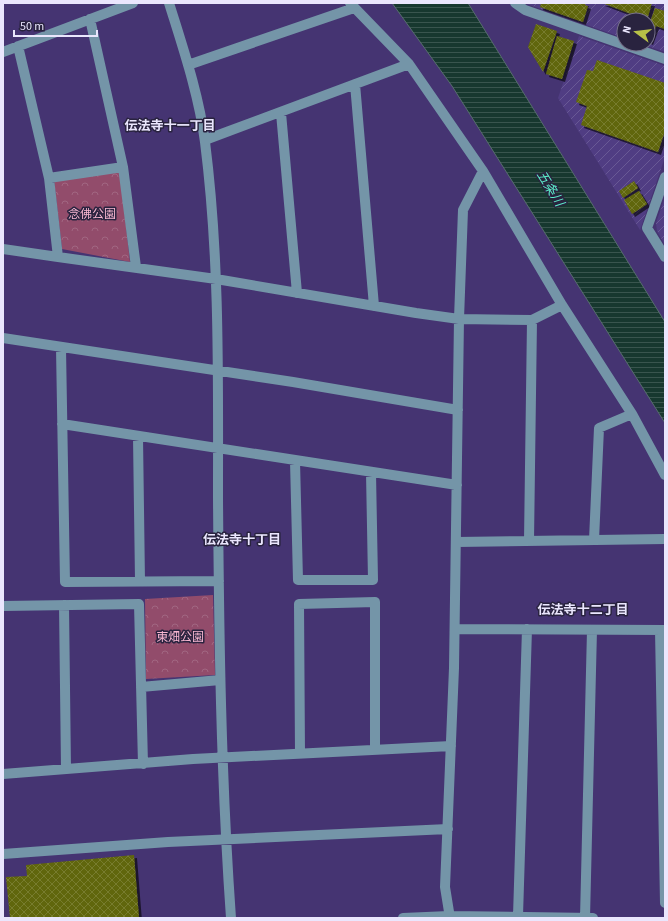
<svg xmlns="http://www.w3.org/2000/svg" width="668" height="921" viewBox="0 0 668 921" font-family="'Source Sans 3','Noto Sans JP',sans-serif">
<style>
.industrial{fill:url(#industrial-furrows)}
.forest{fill:url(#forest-crowns)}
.water{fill:url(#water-rules);stroke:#566c6d}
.building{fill:url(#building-cross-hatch);filter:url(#shadow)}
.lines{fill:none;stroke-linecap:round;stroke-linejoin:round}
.minor{stroke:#7495a8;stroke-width:10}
.labels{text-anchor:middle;stroke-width:3;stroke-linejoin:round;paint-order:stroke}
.park-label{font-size:12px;fill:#f8b7d1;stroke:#29233f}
.neighbourhood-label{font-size:13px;font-weight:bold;fill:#eae6fd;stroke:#29233f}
.water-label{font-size:13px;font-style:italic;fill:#5ceeca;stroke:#29233f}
</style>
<defs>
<pattern id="industrial-furrows" width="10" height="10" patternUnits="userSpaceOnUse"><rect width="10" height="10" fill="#503d83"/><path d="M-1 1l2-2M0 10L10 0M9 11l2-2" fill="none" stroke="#695995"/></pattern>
<pattern id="forest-crowns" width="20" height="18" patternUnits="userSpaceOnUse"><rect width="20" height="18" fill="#924c6b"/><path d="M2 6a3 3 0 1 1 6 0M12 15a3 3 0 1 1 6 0" fill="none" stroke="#a16681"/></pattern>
<pattern id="water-rules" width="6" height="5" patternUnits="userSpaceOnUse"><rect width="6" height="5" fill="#17382f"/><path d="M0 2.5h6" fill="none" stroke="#39554e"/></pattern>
<pattern id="building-cross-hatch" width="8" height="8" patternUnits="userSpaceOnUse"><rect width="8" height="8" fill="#606609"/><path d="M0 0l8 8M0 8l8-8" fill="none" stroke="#777c2e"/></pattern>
<filter id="shadow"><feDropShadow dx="3" dy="3" stdDeviation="0" flood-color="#0009"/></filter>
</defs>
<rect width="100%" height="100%" fill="#453472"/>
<path class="industrial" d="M 524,3 L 665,3 L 665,52 L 642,44 L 648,44 L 648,20 L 624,20 L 624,38 Z
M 579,36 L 665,66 L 665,157 L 640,230 L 558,98 Z
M 665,197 L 665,245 L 657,231 L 656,223 Z"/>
<path class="forest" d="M 120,171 L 130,262 L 62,249 L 54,180 Z
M 213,595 L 215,675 L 146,679 L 145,599 Z"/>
<path class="water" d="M 392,3 L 468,3 L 665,322 L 665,423 L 452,86 Z"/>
<path class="building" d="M 541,3 L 586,3 L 585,5 L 588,6 L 583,22 L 540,7 Z
M 602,3 L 652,3 L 647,20 Z
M 655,8 L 665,11 L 665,29 L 656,26 L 650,42 L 648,41 L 648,28 Z
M 536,24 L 557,31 L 543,72 L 528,47 Z
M 557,36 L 574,41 L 562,79 L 546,74 Z
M 597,60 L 665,83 L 665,131 L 658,152 L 581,125 L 587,106 L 576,102 L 587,70 L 593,71 Z
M 634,181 L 638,188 L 623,198 L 619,191 Z
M 639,191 L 647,204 L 632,214 L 624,200 Z
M 134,855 L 139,918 L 10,918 L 6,877 L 27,876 L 26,865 Z"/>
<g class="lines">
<path class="minor" d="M 169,3 C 183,48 199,95 205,142 C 220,260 218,379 218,497 C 219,638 221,778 231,918
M 350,3 L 409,64 L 483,171 L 562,305 L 632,414 L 665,475
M 515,3 L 525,10 L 665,59
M 90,19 L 123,167 L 136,267
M 18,46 L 49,178
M 3,52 L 133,3
M 188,65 L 354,8
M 355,84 L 374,306
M 281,113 L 297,293
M 205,140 L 409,64
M 123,167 L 49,178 L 58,257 L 216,279 L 416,313 L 459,319 L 532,320 L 562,305
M 665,177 L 647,228 L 665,257
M 3,249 L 58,257
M 3,338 L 293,382 L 458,410
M 61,348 L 65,582 L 219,581
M 62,424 L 457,485
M 138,437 L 140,581
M 295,461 L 298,580 L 373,580 L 371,473
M 594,540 L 599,428 L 632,414
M 529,541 L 532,320
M 457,542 L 665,539
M 64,605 L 66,769
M 3,606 L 139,604 L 143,764
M 455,629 L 665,630
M 660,630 L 665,903
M 141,687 L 220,680
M 300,754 L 299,604 L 375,602 L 375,750
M 3,774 L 193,759 L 451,746
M 3,854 L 168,842 L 448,829
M 518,916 L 527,629
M 403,918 L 449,916 L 593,918
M 450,918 L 445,887 L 454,668 L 459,319 L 463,210 L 483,171
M 585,918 L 592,630"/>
</g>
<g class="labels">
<g class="park-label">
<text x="92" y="218">念佛公園</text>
<text x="180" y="641">東畑公園</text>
</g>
<g class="neighbourhood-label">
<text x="170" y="130">伝法寺十一丁目</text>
<text x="242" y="544">伝法寺十丁目</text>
<text x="583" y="614">伝法寺十二丁目</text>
</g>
<g class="water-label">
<text transform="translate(551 188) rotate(58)" y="5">五条川</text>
</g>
</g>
<rect width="668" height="921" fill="none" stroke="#eae6fd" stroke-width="8"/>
<g transform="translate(636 32) rotate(285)"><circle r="19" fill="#29233f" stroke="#76718b"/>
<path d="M0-3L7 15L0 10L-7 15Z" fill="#b7c147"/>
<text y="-6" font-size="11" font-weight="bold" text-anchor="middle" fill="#eae6fd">N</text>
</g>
<path d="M14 30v6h83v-6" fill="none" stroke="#eae6fd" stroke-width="2"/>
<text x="20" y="30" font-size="12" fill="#eae6fd" stroke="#29233f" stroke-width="3" paint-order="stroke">50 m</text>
</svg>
